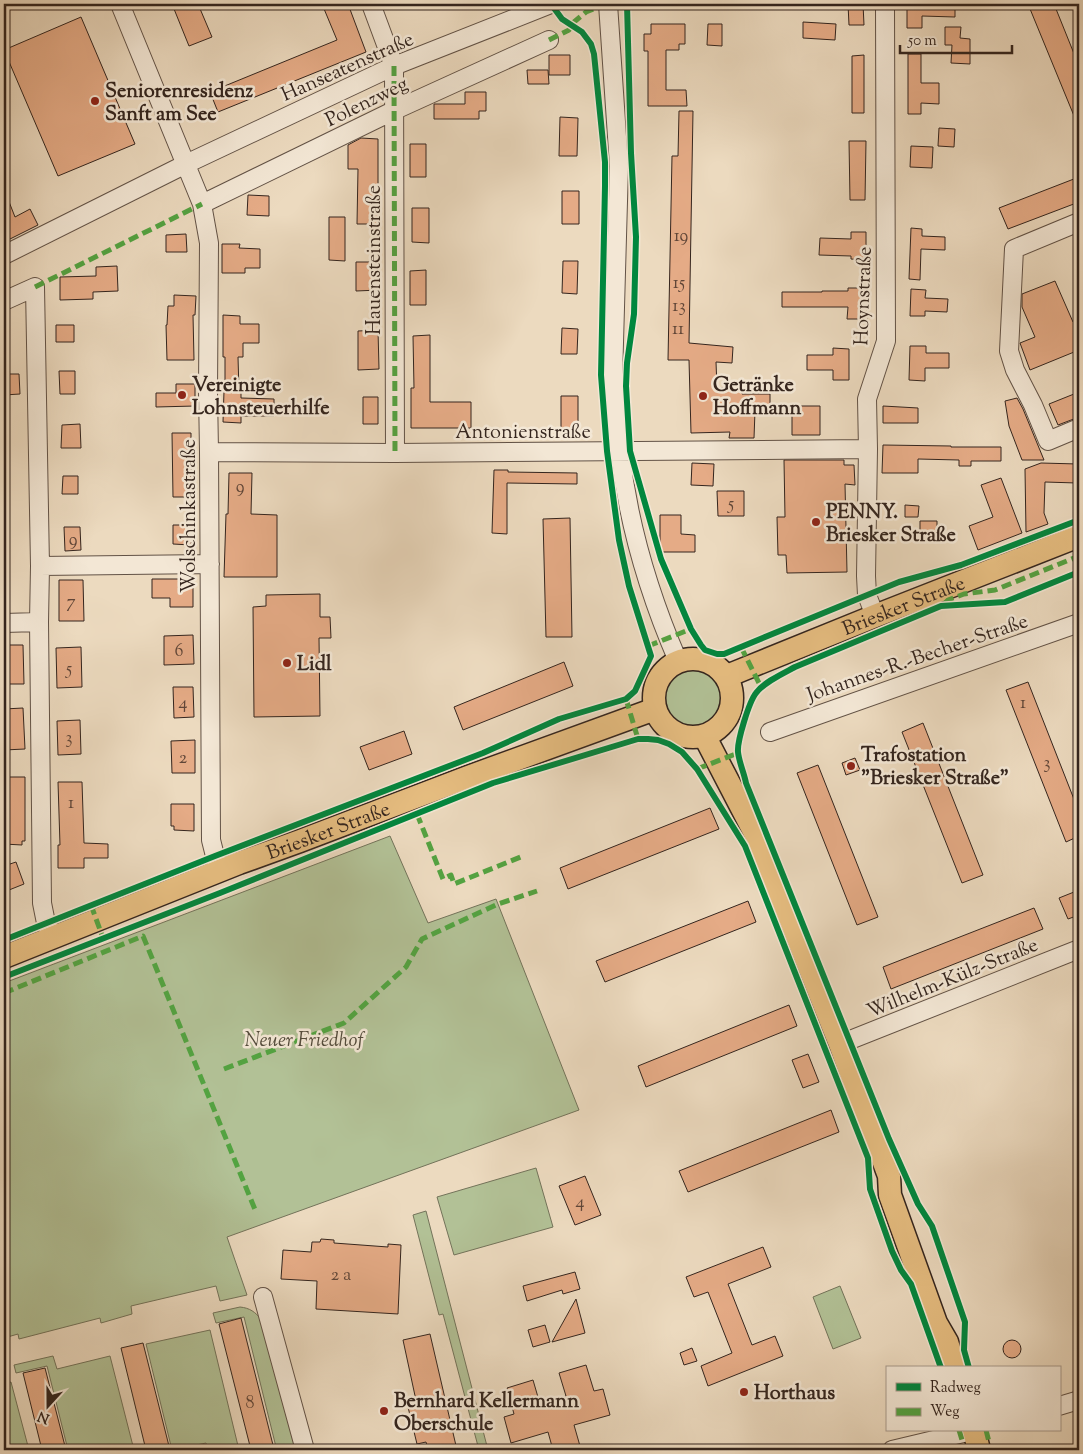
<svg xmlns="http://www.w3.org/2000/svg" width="1083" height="1454" viewBox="0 0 1083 1454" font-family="'Sorts Mill Goudy',serif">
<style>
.green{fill:#b2c196;stroke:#73735a}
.building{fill:#e5ab86;stroke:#34251e}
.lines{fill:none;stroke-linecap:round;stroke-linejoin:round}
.minor-casing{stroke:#625246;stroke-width:20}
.major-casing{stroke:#34251e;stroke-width:25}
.minor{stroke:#f3e7d5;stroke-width:18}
.major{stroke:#e6bd80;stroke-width:22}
.quiet{stroke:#53a341;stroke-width:5;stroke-dasharray:10 5;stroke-linecap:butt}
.cycleway-casing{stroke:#f3e7d5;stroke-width:9}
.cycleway{stroke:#00873e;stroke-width:6}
.poi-dot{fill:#8f2418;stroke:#f3e7d5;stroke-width:2}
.labels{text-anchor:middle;stroke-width:5;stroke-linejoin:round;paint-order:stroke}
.number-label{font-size:18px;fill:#604638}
.street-label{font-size:20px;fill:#34251e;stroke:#f3e7d5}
.poi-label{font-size:20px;font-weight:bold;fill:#34251e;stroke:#f3e7d5;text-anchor:start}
.park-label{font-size:20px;font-style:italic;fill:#544c3c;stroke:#f3e7d5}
</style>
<rect width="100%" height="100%" fill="#ecdabf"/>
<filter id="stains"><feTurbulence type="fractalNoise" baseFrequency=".004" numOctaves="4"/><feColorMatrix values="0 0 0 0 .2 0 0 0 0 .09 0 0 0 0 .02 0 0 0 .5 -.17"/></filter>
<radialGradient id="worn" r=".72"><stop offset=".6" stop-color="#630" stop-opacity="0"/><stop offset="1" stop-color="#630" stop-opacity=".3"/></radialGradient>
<path class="green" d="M661 699a32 32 0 1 1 64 0a32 32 0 1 1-64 0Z
M 390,836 L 428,923 L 496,899 L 579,1110 L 227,1237 L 247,1295 L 220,1301 L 216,1286 L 131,1306 L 132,1314 L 101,1323 L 100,1318 L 19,1339 L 18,1334 L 4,1338 L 4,983 Z
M 536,1168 L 553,1227 L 454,1255 L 437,1197 Z
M 426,1211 L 488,1450 L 479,1450 L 443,1314 L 439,1315 L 413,1215 Z
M 840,1286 L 861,1338 L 833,1349 L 813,1297 Z
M 240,1307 C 250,1308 255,1312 261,1319 L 298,1450 L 265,1450 L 276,1447 L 244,1317 L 216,1323 L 213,1313 Z
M 210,1330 L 239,1450 L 208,1450 L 206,1443 L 192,1446 L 193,1450 L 172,1450 L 146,1344 Z
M 53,1356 L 57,1369 L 110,1356 L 134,1450 L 68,1450 L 47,1366 L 16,1373 L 14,1365 Z
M 11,1382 L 29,1450 L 4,1450 L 4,1384 Z"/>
<path class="building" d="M 172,4 L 198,4 L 212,37 L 189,46 Z
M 322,4 L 348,4 L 366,52 L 218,112 L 210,92 L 337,40 Z
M 848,4 L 863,4 L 864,25 L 849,25 Z
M 907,4 L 955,4 L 955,17 L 922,16 L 922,28 L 907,28 Z
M 1028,4 L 1054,4 L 1079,66 L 1079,128 Z
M 81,17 L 135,144 L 58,176 L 4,50 Z
M 803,22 L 836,24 L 835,40 L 803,38 Z
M 651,24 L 685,24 L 685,44 L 679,44 L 679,50 L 666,50 L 666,90 L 686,90 L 687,106 L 648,106 L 648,51 L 644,51 L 644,34 L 651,34 Z
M 708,24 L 722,24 L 722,46 L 707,45 Z
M 945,27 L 961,27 L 960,38 L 970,39 L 970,64 L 951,63 L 952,45 L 945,45 Z
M 908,54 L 921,54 L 921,83 L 939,83 L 939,104 L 921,103 L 921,114 L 908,114 Z
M 549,55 L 570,55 L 570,75 L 549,75 Z
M 864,55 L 864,113 L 852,113 L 852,56 Z
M 527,70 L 548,70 L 549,84 L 528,84 Z
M 465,92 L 486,92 L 486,111 L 479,111 L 479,119 L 434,119 L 434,104 L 465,104 Z
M 679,111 L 693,111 L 689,343 L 733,347 L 732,363 L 716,362 L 717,388 L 742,388 L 742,394 L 770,394 L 770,411 L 755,411 L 754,438 L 729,438 L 730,432 L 691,433 L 689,360 L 668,360 L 672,156 L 678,156 Z
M 560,117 L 578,118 L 577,156 L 559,156 Z
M 939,128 L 955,129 L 954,147 L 938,146 Z
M 361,138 L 378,139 L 378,224 L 357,224 L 358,169 L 348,169 L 348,145 Z
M 849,141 L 866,141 L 865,200 L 850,200 Z
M 410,144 L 426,144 L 426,177 L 410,177 Z
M 911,146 L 933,147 L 932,168 L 910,167 Z
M 1079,177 L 1079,202 L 1008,229 L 999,208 Z
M 4,189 L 15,217 L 30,209 L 38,225 L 4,242 Z
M 562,191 L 579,191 L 579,224 L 562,224 Z
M 248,195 L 269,196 L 269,216 L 247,215 Z
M 412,208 L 429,208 L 429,243 L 412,242 Z
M 329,217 L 345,217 L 345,261 L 329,260 Z
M 911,228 L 922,229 L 922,236 L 945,237 L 945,250 L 921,249 L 920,280 L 909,279 Z
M 851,232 L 866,232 L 866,260 L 851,259 L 851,256 L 819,255 L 820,238 L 851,239 Z
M 186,234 L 187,252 L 166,252 L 166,235 Z
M 222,244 L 240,244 L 239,248 L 260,249 L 260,268 L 245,268 L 245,273 L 222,273 Z
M 563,261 L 578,261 L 577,294 L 562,293 Z
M 356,262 L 379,262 L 379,290 L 356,291 Z
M 117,266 L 118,291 L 93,292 L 93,299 L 60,300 L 60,277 L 96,276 L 96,267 Z
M 426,270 L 426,305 L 410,305 L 410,271 Z
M 1055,281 L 1073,322 L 1079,319 L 1079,350 L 1030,370 L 1020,343 L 1035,337 L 1022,307 L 1022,294 Z
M 848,288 L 867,288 L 867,319 L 847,319 L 848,307 L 782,307 L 782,292 L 822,292 L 822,291 L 848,291 Z
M 911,289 L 926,290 L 925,298 L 948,299 L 947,312 L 925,311 L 925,316 L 910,316 Z
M 174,295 L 196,296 L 195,315 L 193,315 L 194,360 L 167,360 L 166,325 L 167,325 L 168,306 L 174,306 Z
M 223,315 L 240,316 L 240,324 L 259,324 L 259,343 L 243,343 L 243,357 L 238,357 L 239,391 L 241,391 L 241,398 L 274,399 L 274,416 L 241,416 L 241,423 L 223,422 L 224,391 L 225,391 L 225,357 L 223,357 Z
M 56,325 L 74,325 L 74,342 L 56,342 Z
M 562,328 L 578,329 L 577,354 L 561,354 Z
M 378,330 L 379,369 L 358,370 L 358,331 Z
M 430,335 L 430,402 L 471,402 L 471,428 L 411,428 L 411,388 L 414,388 L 413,336 Z
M 910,346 L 926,346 L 926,353 L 949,353 L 949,368 L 925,368 L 925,381 L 909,380 Z
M 833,348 L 849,349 L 849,380 L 833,380 L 833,370 L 807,370 L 807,355 L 833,355 Z
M 59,371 L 75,371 L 75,394 L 60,394 Z
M 4,374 L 19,374 L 20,394 L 4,395 Z
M 176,384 L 195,384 L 195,406 L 156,407 L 156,393 L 176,393 Z
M 1079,392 L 1079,417 L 1058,425 L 1049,404 Z
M 561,396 L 578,396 L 578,434 L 561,433 Z
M 363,397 L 378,397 L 378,424 L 363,424 Z
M 1017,398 L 1023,409 L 1044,460 L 1022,460 L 1009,426 L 1005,401 Z
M 792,406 L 820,406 L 820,435 L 792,435 Z
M 883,406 L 918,408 L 918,423 L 883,423 Z
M 80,424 L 81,448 L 61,448 L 62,425 Z
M 172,433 L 191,433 L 191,497 L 173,497 Z
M 883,445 L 951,446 L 951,447 L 1001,447 L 1001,461 L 971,461 L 971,466 L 959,466 L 959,460 L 918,459 L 918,473 L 882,473 Z
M 784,460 L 844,460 L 844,465 L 854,465 L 855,485 L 845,484 L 847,572 L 787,573 L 786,555 L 778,555 L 777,517 L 785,517 Z
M 692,463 L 714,464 L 713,486 L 691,485 Z
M 1041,463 L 1078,464 L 1077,483 L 1045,482 L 1044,513 L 1048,524 L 1026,532 L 1025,469 Z
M 494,470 L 508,470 L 508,472 L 577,473 L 577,484 L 507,483 L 507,534 L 492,533 Z
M 229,473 L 252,473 L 251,514 L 277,515 L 277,577 L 224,577 L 226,514 L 228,514 Z
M 63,476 L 78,476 L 78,494 L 62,494 Z
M 1001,478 L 1022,533 L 978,550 L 969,526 L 993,517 L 981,485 Z
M 717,491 L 744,491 L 744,516 L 718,516 Z
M 905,505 L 919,506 L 918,517 L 905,517 Z
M 660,515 L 681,515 L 681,534 L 695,535 L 695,552 L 660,552 Z
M 570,518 L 572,637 L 546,637 L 543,519 Z
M 920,521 L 937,521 L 937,535 L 920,535 Z
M 173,525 L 192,525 L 191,545 L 173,544 Z
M 64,527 L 80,527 L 81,550 L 65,551 Z
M 152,579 L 193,579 L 193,607 L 170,607 L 170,598 L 152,598 Z
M 59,580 L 83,580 L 84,621 L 59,621 Z
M 320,594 L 320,617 L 330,617 L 331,638 L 319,638 L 320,716 L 254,717 L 253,607 L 266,606 L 266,595 Z
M 193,635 L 194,664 L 164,665 L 164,636 Z
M 4,645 L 23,645 L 24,684 L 4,684 Z
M 81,647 L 82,687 L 57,688 L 56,648 Z
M 564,662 L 573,686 L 463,730 L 454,707 Z
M 1028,682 L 1079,812 L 1079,836 L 1066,842 L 1006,690 Z
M 173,687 L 193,687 L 194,717 L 174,718 Z
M 23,708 L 25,749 L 4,750 L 4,709 Z
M 80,720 L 81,754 L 58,755 L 57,721 Z
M 923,723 L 983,875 L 962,883 L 902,732 Z
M 404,731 L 412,754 L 369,770 L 360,747 Z
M 195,740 L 195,773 L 172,773 L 171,741 Z
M 855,758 L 860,770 L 846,775 L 842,763 Z
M 818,765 L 878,917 L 857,925 L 797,773 Z
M 4,777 L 25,777 L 25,841 L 22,841 L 22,845 L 4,844 Z
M 58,782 L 82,782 L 84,843 L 108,844 L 108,858 L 84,858 L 84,868 L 58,868 L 58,845 L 60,845 Z
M 171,804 L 194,804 L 194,831 L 174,830 L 174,826 L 171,826 Z
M 710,808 L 719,829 L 568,889 L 560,868 Z
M 16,862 L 24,884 L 4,892 L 4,866 Z
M 1079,890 L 1079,915 L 1068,919 L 1059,898 Z
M 748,901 L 756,922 L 605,982 L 596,961 Z
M 1034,908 L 1043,929 L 891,989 L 883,967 Z
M 789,1005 L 797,1026 L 646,1087 L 638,1066 Z
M 808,1054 L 819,1082 L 803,1088 L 792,1060 Z
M 831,1110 L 839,1132 L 688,1192 L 679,1171 Z
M 585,1176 L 601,1215 L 575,1225 L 559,1186 Z
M 321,1239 L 334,1240 L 334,1243 L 388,1247 L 388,1244 L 401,1245 L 398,1314 L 316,1309 L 317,1281 L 281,1279 L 283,1250 L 311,1252 L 312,1242 L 320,1242 Z
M 763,1247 L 771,1267 L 728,1284 L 752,1345 L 775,1336 L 783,1356 L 708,1386 L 701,1366 L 732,1353 L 708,1292 L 694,1297 L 686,1277 Z
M 575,1272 L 580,1289 L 563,1294 L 562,1290 L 527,1301 L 523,1286 Z
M 576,1299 L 585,1333 L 552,1342 Z
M 241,1318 L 273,1445 L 253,1450 L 251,1450 L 219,1324 Z
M 545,1325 L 550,1342 L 533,1347 L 528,1330 Z
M 430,1334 L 457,1450 L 428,1450 L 426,1442 L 417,1444 L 408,1407 L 417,1405 L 403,1340 Z
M1003 1349a9 9 0 1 1 18 0a9 9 0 1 1-18 0Z
M 143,1343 L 170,1450 L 146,1450 L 121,1348 Z
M 692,1348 L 697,1361 L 684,1365 L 680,1353 Z
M 586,1365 L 594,1391 L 603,1389 L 610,1415 L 574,1425 L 580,1446 L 565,1450 L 553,1450 L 548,1432 L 511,1443 L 504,1417 L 514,1414 L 507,1388 L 533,1380 L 540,1404 L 566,1396 L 559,1373 Z
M 45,1368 L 66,1450 L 42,1450 L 23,1373 Z"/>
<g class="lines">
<g class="minor-casing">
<path id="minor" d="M 120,4 L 202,204 L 209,243 L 208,392 L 209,452 L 211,840 L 215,856 L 220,870
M 371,4 L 394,66 L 395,453
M 608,4 L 619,166 L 613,378 C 616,402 617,427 620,451 C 628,524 649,594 678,661
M 202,204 L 393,111 L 549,40
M 1079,222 L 1014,249 L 1009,351 L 1015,370 L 1033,405 L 1048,441 L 1079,428
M 4,255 L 186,164 L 394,66 L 551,4
M 4,301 L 35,287 L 40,566 L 39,622 L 42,903 L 46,923 L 53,937
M 209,452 L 395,453 L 868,449
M 40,566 L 210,564
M 875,616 L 867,595 L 866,576 L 868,449 L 867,399 L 886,341 L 885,4
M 4,623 L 39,622
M 770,732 L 1079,623
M 840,1044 L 1079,949
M 263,1297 L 305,1450
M 1059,1406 L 1079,1400
M 892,1450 L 976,1430"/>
</g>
<g class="major-casing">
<g id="major">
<circle cx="693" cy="698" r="39"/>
<path id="s1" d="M 727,676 L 875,616 L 1079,536"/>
<path d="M 705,737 L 758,839 L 840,1044 L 889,1176 L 890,1195 L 936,1323 L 947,1342 L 955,1368"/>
<path id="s2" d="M 4,957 L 239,863 L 300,841 L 468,777 L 655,709"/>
<path d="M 974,1430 L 979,1450"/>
</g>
</g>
<use href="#minor" class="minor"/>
<use href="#major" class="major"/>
<path class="quiet" d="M 549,40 L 569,30 L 574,22 L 586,12 L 606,4
M 394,66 L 395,453
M 35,287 L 202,204
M 945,603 L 948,600 L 964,594 L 995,590 L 1079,556
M 648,646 L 691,629
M 741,647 L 761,687
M 626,699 L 638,739
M 697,769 L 738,753
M 417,814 L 443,879 L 451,875 L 454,884 L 523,856
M 91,905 L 103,938
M 4,993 L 143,936 L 256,1212
M 224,1069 L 344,1023 L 406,967 L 422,939 L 498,904 L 537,891
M 959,1430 L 965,1450
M 986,1430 L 991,1450"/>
<g class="cycleway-casing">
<path id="cycleway" d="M 627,4 L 631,153 L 636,237 L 634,314 L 627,363 L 626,386 L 630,451 L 661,559 L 691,629 L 701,645 L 705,650 L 717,654 L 724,654 L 899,582 L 961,565 L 1079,520
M 4,940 L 215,856 L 483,753 L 559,719 L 626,699 L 635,691 L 651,656 L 629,586 L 619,540 L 607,451 L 601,375 L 605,186 L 605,162 L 594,54 L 591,44 L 582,32 L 562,19 L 551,4
M 4,977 L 220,893 L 493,783 L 638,739 L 648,739 L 658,740 L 669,744 L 682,752 L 697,769 L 745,846 L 868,1158 L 870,1189 L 892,1251 L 901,1270 L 911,1284 L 941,1368
M 969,1368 L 964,1350 L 965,1322 L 932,1226 L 918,1204 L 889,1139 L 746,783 C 744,773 739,762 738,752 C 737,741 749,702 756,693 C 764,682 784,673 795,667 L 941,606 L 1005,602 L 1079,572"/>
</g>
<use href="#cycleway" class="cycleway"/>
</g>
<g class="poi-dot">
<circle cx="95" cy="101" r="5"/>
<circle cx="182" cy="395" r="5"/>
<circle cx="703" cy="396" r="5"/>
<circle cx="816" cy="522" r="5"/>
<circle cx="287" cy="663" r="5"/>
<circle cx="851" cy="766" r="5"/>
<circle cx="744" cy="1392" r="5"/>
<circle cx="384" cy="1411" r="5"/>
</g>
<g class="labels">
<g class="number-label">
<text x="681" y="241">19</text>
<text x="679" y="288">15</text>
<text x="679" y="311">13</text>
<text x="678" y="334">11</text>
<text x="240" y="492">9</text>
<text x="731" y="509">5</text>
<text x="73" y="545">9</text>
<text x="71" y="607">7</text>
<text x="179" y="656">6</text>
<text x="69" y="674">5</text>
<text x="183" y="708">4</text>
<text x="1023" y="708">1</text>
<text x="69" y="743">3</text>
<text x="183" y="763">2</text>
<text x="1047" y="768">3</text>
<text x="71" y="808">1</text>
<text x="580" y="1207">4</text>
<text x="341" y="1280">2 a</text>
<text x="250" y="1408">8</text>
</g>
<g class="street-label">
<text transform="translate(347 66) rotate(-24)" y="7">Hanseatenstraße</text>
<text transform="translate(366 101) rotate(-26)" y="7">Polenzweg</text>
<text transform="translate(373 260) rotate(-90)" y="7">Hauensteinstraße</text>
<text transform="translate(862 296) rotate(-88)" y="7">Hoynstraße</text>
<text x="523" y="438">Antonienstraße</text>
<text transform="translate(188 516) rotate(-90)" y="7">Wolschinkastraße</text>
<text dy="7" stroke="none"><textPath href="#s1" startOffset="190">Briesker Straße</textPath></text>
<text transform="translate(917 657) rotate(-19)" y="7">Johannes-R.-Becher-Straße</text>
<text dy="7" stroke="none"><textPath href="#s2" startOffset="348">Briesker Straße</textPath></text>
<text transform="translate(952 977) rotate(-22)" y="7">Wilhelm-Külz-Straße</text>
</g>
<g class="poi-label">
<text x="105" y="97">Seniorenresidenz<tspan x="105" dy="23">Sanft am See</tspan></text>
<text x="192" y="391">Vereinigte<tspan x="192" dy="23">Lohnsteuerhilfe</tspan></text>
<text x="713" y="391">Getränke<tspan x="713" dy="23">Hoffmann</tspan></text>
<text x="826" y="518">PENNY.<tspan x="826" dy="23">Briesker Straße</tspan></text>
<text x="297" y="670">Lidl</text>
<text x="861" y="761">Trafostation<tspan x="861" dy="23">"Briesker Straße"</tspan></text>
<text x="754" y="1399">Horthaus</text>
<text x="394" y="1407">Bernhard Kellermann<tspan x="394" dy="23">Oberschule</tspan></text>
</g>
<g class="park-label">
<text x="304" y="1046">Neuer Friedhof</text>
</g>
</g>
<rect width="1083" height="1454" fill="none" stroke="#ecdabf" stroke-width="20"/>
<rect x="5" y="5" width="1073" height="1444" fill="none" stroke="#34251e" stroke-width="2.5"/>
<rect x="10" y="10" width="1063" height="1434" fill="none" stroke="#34251e"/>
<rect x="886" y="1366" width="175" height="65" fill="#f3e7d5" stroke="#a7998c"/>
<rect x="896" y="1383" width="25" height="8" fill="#00873e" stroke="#a7998c"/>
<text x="930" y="1392" font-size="15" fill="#34251e">Radweg</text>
<rect x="896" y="1408" width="25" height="8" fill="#53a341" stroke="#a7998c"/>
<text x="930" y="1416" font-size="15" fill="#34251e">Weg</text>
<g transform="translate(48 1406) rotate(201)" stroke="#f3e7d5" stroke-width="4" paint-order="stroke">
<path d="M0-4L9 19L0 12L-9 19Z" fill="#34251e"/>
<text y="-8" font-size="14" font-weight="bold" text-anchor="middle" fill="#34251e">N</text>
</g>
<path d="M900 45v8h112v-8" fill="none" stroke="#34251e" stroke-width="2.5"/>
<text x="908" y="45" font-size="15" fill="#34251e" stroke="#f3e7d5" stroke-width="4" paint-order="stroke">50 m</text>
<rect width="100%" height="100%" filter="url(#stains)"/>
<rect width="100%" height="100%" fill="url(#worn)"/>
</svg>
